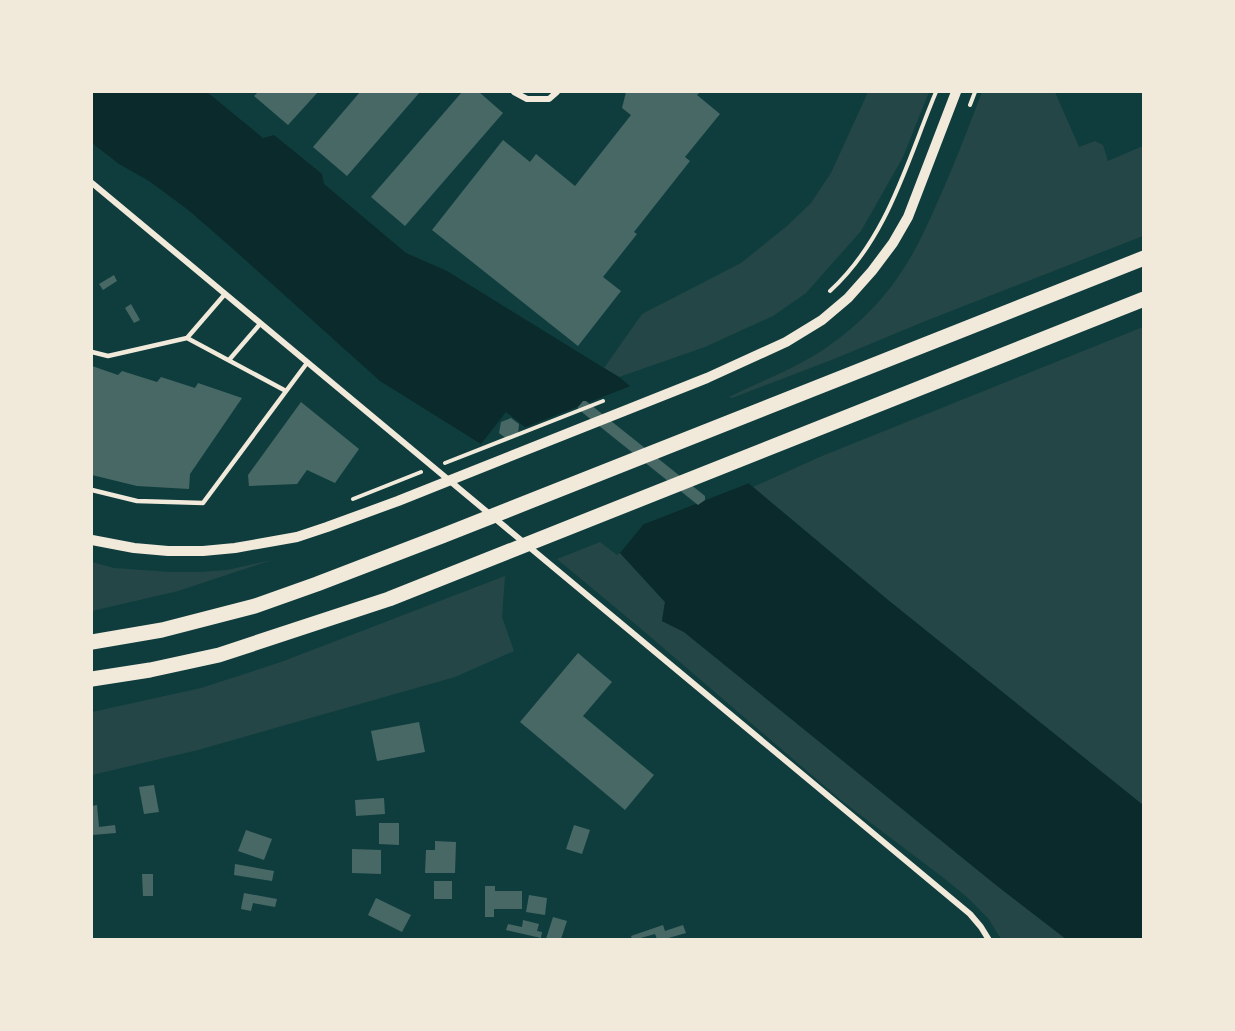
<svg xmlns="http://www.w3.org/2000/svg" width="1235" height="1031" viewBox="0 0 1235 1031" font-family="Arial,sans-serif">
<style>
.green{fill:#244646}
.water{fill:#0a2a2b}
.pier{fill:#0f3d3e}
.building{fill:#486865}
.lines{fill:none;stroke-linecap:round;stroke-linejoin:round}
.path{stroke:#f1e9da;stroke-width:4}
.service{stroke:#f1e9da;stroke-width:4.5}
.minor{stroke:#f1e9da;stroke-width:6}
.tertiary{stroke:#f1e9da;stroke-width:10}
.trunk{stroke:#f1e9da;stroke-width:15}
</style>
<rect width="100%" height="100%" fill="#0f3d3e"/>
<path class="green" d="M 868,92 L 929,92 L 903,157 L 861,231 L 806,293 L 773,316 L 705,347 L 619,377 L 604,368 L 642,314 L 741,263 L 787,226 L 811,203 L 831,173 Z
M 982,92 L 1055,92 L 1079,147 L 1095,141 L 1103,145 L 1108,161 L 1143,146 L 1143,236 L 923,322 L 834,359 L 732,398 L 729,397 C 763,380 803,366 834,342 C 859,324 883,300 900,274 C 914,254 924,232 934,210 C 952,171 967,131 982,92 Z
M 1143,327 L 1143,805 L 888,600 L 753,487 L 822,456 Z
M 600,542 L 617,555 L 620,553 L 665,602 L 662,621 L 684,632 L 996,885 L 1066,939 L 1001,939 L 988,918 L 968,898 L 945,879 L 842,801 L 646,633 L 557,559 Z
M 272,560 L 178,591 L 92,611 L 92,562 L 114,568 L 171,572 L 199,572 L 227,570 Z
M 505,576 L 502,617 L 514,651 L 455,677 L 198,750 L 92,775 L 92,712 L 201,688 L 281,662 Z"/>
<path class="water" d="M 92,92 L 207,92 L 263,138 L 274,135 L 322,174 L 324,184 L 406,253 L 447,271 L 604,368 L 619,377 L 705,447 L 888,600 L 1143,805 L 1143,939 L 1066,939 L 996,885 L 684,632 L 662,621 L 665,602 L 620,553 L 643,525 L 642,522 L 506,412 L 481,444 L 380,381 L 232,248 L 187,209 L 149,181 L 119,164 L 92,143 Z"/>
<path class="pier" d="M 633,385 L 752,482 L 642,525 L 617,555 L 617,552 L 640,524 L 521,429 Z"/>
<path class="building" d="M 258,92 L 318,92 L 288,125 L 254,96 Z
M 360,92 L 420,92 L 347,176 L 313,147 Z
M 462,92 L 479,92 L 503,113 L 405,226 L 371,197 Z
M 626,92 L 700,92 L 697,95 L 720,114 L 685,157 L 690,161 L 634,232 L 637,234 L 603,277 L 621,291 L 578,346 L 432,230 L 503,140 L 530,162 L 536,154 L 575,186 L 631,115 L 622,108 Z
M 114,275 L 117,281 L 103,290 L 99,284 Z
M 131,304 L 140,320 L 134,323 L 125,308 Z
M 92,366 L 118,375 L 122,371 L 157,382 L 161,377 L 195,388 L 198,383 L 242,398 L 190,474 L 189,489 L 137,486 L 92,475 Z
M 583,401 L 586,401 L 705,496 L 705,500 L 698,505 L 578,409 L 578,407 Z
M 301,402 L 359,449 L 335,483 L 307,470 L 297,484 L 249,486 L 248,475 Z
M 511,418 L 519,424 L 518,435 L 507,439 L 499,433 L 501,422 Z
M 578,653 L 612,682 L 583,716 L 654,775 L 625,810 L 520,722 Z
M 419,722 L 425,752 L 377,761 L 371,731 Z
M 154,785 L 159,812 L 144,814 L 139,787 Z
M 384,798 L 385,814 L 356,816 L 355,800 Z
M 97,805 L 99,827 L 115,825 L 116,833 L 92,835 L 92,806 Z
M 379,823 L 399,823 L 399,845 L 379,844 Z
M 574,825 L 590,830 L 582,854 L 566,849 Z
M 246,830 L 272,839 L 264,860 L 238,851 Z
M 435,841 L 456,842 L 455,873 L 425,873 L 426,850 L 435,850 Z
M 352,849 L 381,850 L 381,874 L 352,873 Z
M 235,864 L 274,871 L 272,881 L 234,875 Z
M 142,874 L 153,874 L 153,896 L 143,896 Z
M 434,881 L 452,881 L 452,899 L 434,899 Z
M 485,886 L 495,886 L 495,891 L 522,891 L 522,909 L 494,909 L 494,917 L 485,917 Z
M 244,893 L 277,899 L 275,907 L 253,903 L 251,911 L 241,909 Z
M 529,895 L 547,898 L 545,915 L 526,912 Z
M 376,898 L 411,915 L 402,932 L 368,915 Z
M 553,917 L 567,921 L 561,939 L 546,939 Z
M 523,920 L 539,924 L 537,931 L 542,932 L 541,938 L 506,930 L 508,924 L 522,927 Z
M 663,925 L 665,931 L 683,925 L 686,933 L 665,939 L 657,939 L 655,934 L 637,939 L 632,939 L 631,936 Z"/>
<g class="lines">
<path class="path" d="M 970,105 L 975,92
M 830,291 C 888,238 907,161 936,92
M 445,463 L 603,401
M 353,499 L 421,472"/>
<path class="service" d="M 187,338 L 286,391
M 92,352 L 108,356 L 187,338 L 225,294
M 229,360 L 260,324
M 92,490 L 137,501 L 203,503 L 307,363"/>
<path class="minor" d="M 514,92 L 527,99 L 549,99 L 557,92
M 92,183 L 970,914 L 981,927 L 989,940"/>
<path class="tertiary" d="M 92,540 L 134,548 L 168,551 L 203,551 L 235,548 L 297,537 L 327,527 L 398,501 L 707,378 L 786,342 L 822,320 L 848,298 L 872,271 L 893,243 L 908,217 L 956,92"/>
<path class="trunk" d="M 92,642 L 162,630 L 255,606 L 317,584 L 442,536 L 1144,258
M 92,679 L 150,670 L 219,655 L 389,599 L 1144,299"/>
</g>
<rect width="1235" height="1031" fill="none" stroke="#f1e9da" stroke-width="186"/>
</svg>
